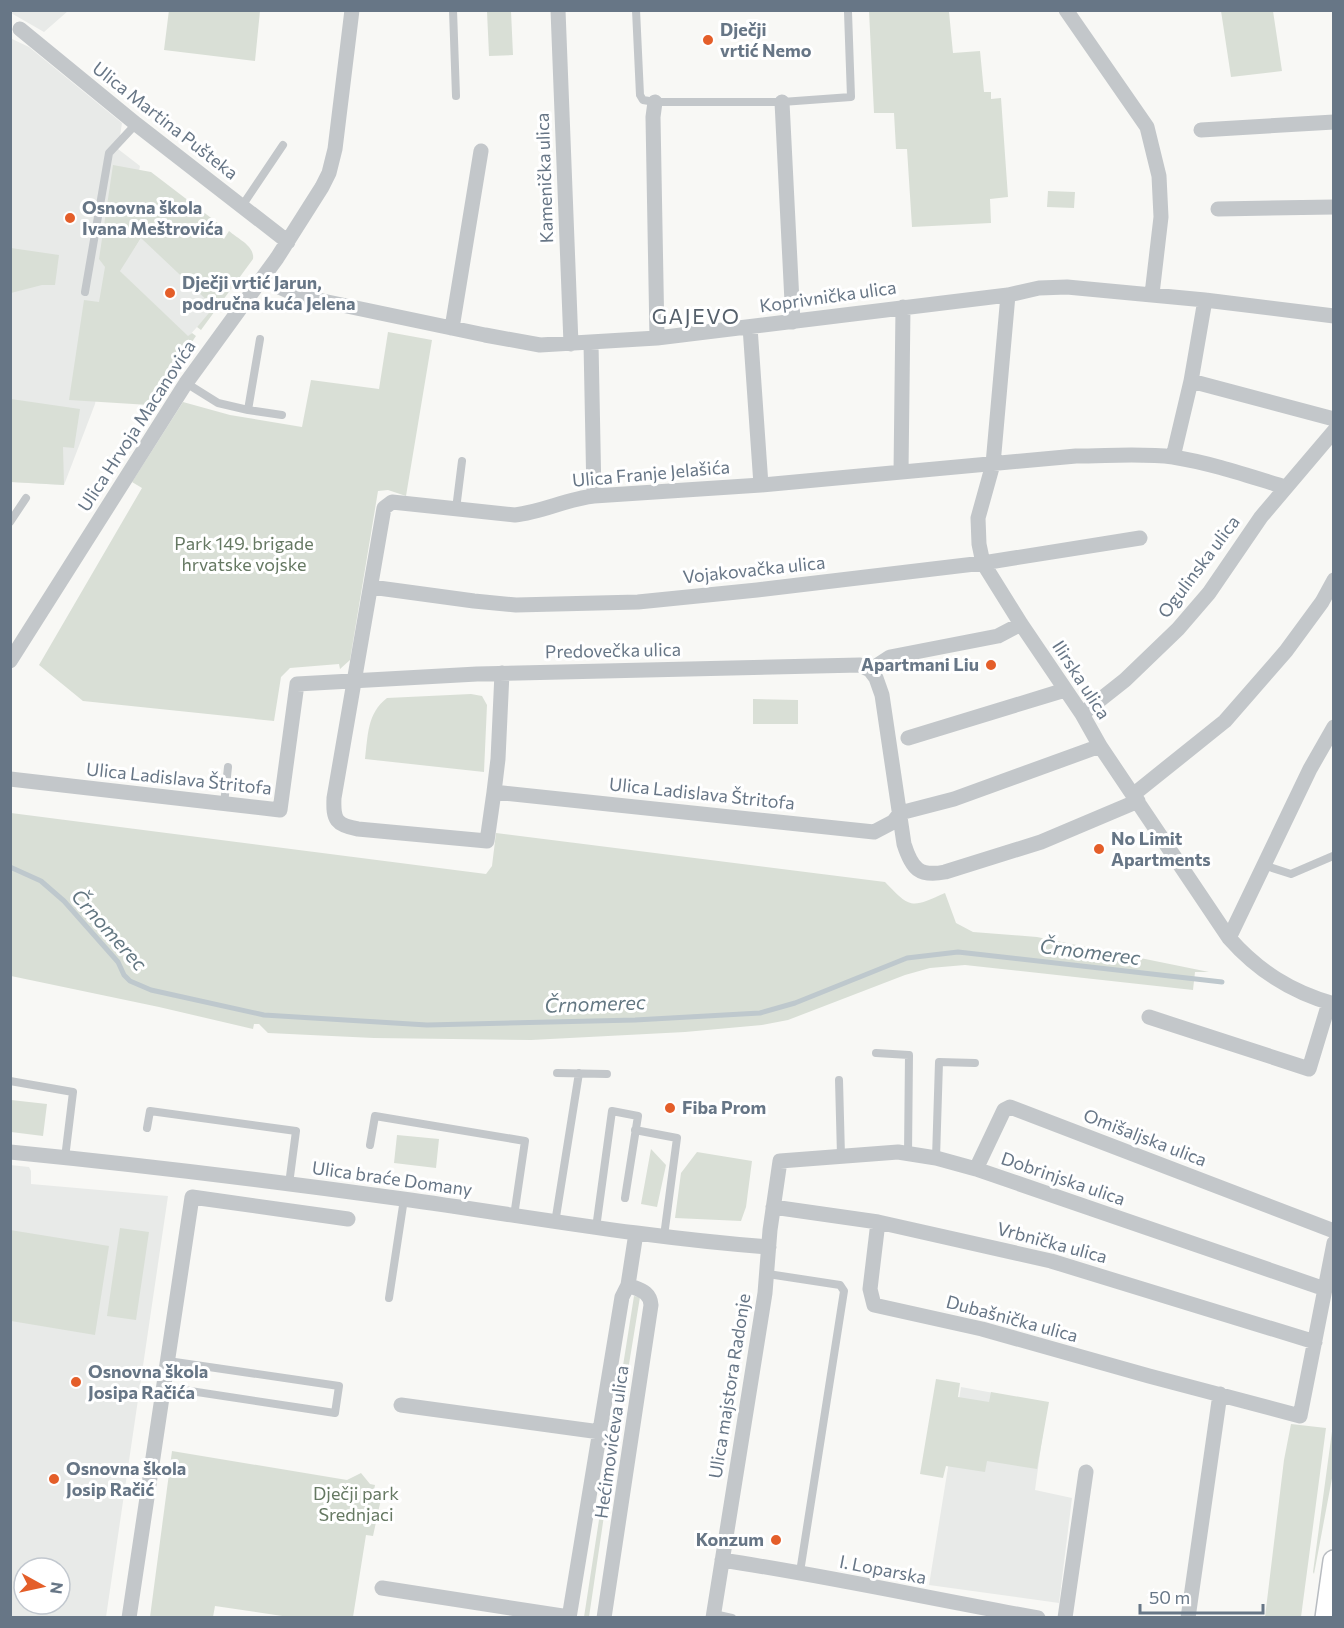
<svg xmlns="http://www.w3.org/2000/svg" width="1344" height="1628" viewBox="0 0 1344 1628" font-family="Commissioner,sans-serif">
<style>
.built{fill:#e8eae8;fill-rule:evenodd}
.green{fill:#d9dfd6}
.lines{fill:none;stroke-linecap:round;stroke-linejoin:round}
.stream{stroke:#bec8cd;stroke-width:5}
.secondary-casing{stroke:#b8bcc1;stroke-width:24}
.lane{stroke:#c3c7ca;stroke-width:8}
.street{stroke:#c3c7ca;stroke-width:15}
.secondary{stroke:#fff;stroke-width:21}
.poi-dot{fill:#e45e29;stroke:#fff;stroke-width:2}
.labels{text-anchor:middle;stroke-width:6;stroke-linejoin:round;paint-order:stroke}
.poi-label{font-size:18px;font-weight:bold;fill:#677686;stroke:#fff;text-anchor:start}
.street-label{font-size:18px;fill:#677686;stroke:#fff}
.park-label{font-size:18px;fill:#657862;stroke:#fff}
.water-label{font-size:20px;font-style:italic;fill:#637782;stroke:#fff}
.quarter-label{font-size:21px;letter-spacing:1.5px;fill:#55606b;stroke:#fff}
</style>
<rect width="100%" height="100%" fill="#f8f8f5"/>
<path class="built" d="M 11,10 L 68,10 L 68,11 L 44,32 L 11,13 Z
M 10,38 L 29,47 L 122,123 L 118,149 L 140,166 L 120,269 L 142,237 L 215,307 L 188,337 L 120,271 L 95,404 L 64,485 L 11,482 Z
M 10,1165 L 29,1167 L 31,1171 L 31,1184 L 168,1196 L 106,1617 L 11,1617 ZM 24,1568 L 60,1568 L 60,1604 L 24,1604 Z
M 961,1387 L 1047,1403 L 1035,1490 L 1072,1498 L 1059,1603 L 929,1585 Z"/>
<path class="green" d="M 169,10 L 260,11 L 255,61 L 164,50 Z
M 487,11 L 511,11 L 513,55 L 489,56 Z
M 933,11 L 933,12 L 949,12 L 953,53 L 980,51 L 984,92 L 991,92 L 991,99 L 1001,98 L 1008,197 L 990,199 L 991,223 L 912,227 L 907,149 L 896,149 L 894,113 L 874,113 L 869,11 Z
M 1221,11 L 1273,11 L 1282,71 L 1231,77 Z
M 113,165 L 151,172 L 219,224 L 214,232 L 224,239 L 229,231 C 238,239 255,246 253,259 L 201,330 L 197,327 L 214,307 L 141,238 L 120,271 L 188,336 L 192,333 L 196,336 L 149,405 L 69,400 L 84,300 L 99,302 L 105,267 L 99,259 Z
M 1048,191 L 1075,192 L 1074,208 L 1047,207 Z
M 11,248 L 59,255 L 55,285 L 42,285 L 11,293 Z
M 388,332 L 432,340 L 406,496 L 388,490 L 378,491 L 350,660 L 340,669 L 339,664 L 290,668 L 281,677 L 274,721 L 83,701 L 39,665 L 142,488 L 132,482 L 183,402 L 230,415 L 302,427 L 311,380 L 379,389 Z
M 11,399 L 80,409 L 74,448 L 63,447 L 64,485 L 11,482 Z
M 471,694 L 482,696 L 487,705 L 484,772 L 365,759 C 368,736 367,713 387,698 Z
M 753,699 L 798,700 L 798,724 L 753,724 Z
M 11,813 L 486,874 L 492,866 L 496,833 L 885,882 C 911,909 911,908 945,893 L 956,923 L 973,932 L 1037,937 L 1209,972 L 1195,972 L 1193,990 L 965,965 L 930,968 L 905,975 L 788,1020 L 762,1025 L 685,1032 L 531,1040 L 374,1038 L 268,1033 L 259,1024 L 254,1024 L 253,1029 L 159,1007 L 11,976 Z
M 11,1100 L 47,1104 L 43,1136 L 11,1132 Z
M 397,1135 L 439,1139 L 436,1168 L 394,1163 Z
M 651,1149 L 666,1165 L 657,1207 L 641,1204 Z
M 697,1152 L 752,1161 L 746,1207 L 741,1221 L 675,1218 L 681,1173 Z
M 120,1228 L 149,1232 L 136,1320 L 107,1316 Z
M 10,1230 L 109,1246 L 95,1335 L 11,1321 Z
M 634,1296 L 640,1297 L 612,1468 L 607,1467 Z
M 936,1379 L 960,1383 L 958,1397 L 989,1402 L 991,1392 L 1049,1402 L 1037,1469 L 987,1461 L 985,1472 L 946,1466 L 943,1478 L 920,1474 Z
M 1291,1424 L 1326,1428 L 1301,1617 L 1265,1617 L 1284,1460 Z
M 1333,1424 L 1333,1473 L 1314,1574 L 1313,1572 Z
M 172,1451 L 347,1480 L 361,1473 L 370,1484 L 375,1485 L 374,1490 L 381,1499 L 373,1536 L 366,1535 L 353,1617 L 289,1617 L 215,1606 L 213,1617 L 150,1617 Z
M 605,1481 L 609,1482 L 589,1617 L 584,1617 Z"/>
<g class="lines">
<path class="stream" d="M 10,867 L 41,881 L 64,901 L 118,962 L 124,975 L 130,981 L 151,990 L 264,1015 L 427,1025 L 635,1020 L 760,1013 L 795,1003 L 907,958 L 958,952 L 1222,982"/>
<g class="secondary-casing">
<path id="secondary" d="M 1326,1618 L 1334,1561"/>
</g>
<path class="lane" d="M 453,10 L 456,96
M 636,10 L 640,95 L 643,100 L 655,102 L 782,102 L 851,97 L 848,12
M 242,206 L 283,145
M 85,292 L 109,153 L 136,124
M 186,383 L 218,403 L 248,410 L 260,339
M 248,410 L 282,415
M 456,509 L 462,461
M 10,522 L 26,498
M 224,804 L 228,767
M 1263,865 L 1291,874 L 1333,856
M 876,1053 L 909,1055 L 908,1154
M 557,1073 L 607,1074
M 839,1080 L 841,1156
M 10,1081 L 73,1092 L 65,1158
M 147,1128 L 150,1111 L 296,1131 L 289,1184
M 635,1130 L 677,1138 L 664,1236
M 370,1145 L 375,1116 L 525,1141 L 514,1216
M 936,1158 L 939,1062 L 975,1063
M 555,1223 L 579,1073
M 596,1228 L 612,1111 L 638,1116 L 625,1198
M 768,1274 L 840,1285 L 844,1291 L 800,1572
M 389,1298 L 404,1199
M 164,1387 L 335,1413 L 339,1386 L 168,1361
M 714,1614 L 732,1618"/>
<path class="street" d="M 558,10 L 571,344
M 1066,10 L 1147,127 L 1159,176 L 1161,217 L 1152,294
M 20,29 L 136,124 L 288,242
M 655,102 L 653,117 L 657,338
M 782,102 L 793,322
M 1201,130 L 1334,122
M 1218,209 L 1334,207
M 264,276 L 279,287 L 299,296 L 485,335 L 540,345 L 657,338 L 1008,295 L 1039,288 L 1067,287 L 1205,300 L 1334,316
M 1008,295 L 993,464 L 978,518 L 979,544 L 983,563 L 1021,624 L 1082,714 L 1100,746 L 1229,938 C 1258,971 1291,992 1334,1004
M 750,327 L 761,485
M 452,328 L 481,151
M 591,343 L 594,496
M 1191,381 L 1334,419
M 1173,457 L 1191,381 L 1205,300
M 901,472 L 903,307
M 371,587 L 474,601 L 516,605 L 638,602 L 757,590 L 983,563 L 1140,538
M 10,661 L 186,383 L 277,258 L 322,187 L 329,173 L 335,149 L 352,10
M 870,670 L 876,678 L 882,695 L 904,844 C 912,869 919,877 945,872 L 1041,842 L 1138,801
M 502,673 L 498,759 L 494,792 L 874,832 L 893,822 L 900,813 L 954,799 L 1100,746
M 1082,714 L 1125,680 L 1178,629 L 1209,593 L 1261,517 L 1334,431
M 908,738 L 1065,690
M 10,779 L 280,810 L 297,684 L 477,674 L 860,665 L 870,670 L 890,657 L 998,636 L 1021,624
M 494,792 L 487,841 L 358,829 C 336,825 333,820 334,798 L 384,508 L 392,502 L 515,515 C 542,512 567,499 594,496 L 761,485 L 1076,456 C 1108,456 1142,453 1173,457 C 1211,463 1249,476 1285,487
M 1134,794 L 1225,721 L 1286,651 L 1322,602 L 1334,580
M 1229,938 L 1310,769 L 1334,727
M 1149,1017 L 1309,1069 L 1329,1003
M 10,1152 C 142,1165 273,1181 403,1199 C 525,1216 646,1238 769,1247
M 976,1169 L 1004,1110 L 1010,1107 L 1334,1231
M 773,1207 L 878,1222 L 1051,1261 L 1315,1342
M 878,1222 L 870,1289 L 874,1305 L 982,1329 L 1149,1376 L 1300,1416 L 1334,1243
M 401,1405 L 600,1432
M 722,1560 C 828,1576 932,1599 1038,1618
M 382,1588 L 569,1617
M 129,1618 L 192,1197 L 348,1219
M 569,1618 L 622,1297 L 628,1285 L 636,1233
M 604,1618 L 651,1305 C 650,1291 639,1290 628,1285
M 713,1618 L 765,1293 L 770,1230 L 780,1161 L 898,1152 L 936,1158 L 976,1169 L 1325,1289
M 1065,1618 L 1086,1472
M 1188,1618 L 1220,1394"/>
<use href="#secondary" class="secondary"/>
</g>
<g class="poi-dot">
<circle cx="708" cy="40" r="6"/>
<circle cx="70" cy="218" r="6"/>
<circle cx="170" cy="293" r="6"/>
<circle cx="991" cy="665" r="6"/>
<circle cx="1099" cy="849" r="6"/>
<circle cx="670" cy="1108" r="6"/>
<circle cx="76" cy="1382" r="6"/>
<circle cx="54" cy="1479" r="6"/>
<circle cx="776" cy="1540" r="6"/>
</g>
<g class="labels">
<g class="poi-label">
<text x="720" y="36">Dječji<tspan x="720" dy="21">vrtić Nemo</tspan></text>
<text x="82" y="214">Osnovna škola<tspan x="82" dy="21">Ivana Meštrovića</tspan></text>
<text x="182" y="289">Dječji vrtić Jarun,<tspan x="182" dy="21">područna kuća Jelena</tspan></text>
<text x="979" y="671" text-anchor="end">Apartmani Liu</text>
<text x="1111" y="845">No Limit<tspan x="1111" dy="21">Apartments</tspan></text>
<text x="682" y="1114">Fiba Prom</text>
<text x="88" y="1378">Osnovna škola<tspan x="88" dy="21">Josipa Račića</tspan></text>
<text x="66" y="1475">Osnovna škola<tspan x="66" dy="21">Josip Račić</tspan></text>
<text x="764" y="1546" text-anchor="end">Konzum</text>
</g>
<g class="street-label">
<text transform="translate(165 121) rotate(38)" y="6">Ulica Martina Pušteka</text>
<text transform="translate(545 178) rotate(-92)" y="6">Kamenička ulica</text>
<text transform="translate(828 297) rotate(-8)" y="6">Koprivnička ulica</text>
<text transform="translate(137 426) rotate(-57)" y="6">Ulica Hrvoja Macanovića</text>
<text transform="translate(651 474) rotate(-5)" y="6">Ulica Franje Jelašića</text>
<text transform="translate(1199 567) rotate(-53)" y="6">Ogulinska ulica</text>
<text transform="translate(754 570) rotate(-6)" y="6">Vojakovačka ulica</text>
<text transform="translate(613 651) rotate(-1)" y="6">Predovečka ulica</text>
<text transform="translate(1081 680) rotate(57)" y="6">Ilirska ulica</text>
<text transform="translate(179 779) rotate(6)" y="6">Ulica Ladislava Štritofa</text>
<text transform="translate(702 794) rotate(6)" y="6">Ulica Ladislava Štritofa</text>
<text transform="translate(1145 1138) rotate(21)" y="6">Omišaljska ulica</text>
<text transform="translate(392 1179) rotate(8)" y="6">Ulica braće Domany</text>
<text transform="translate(1063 1179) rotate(19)" y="6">Dobrinjska ulica</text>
<text transform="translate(1052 1243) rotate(15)" y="6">Vrbnička ulica</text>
<text transform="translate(1012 1319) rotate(15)" y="6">Dubašnička ulica</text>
<text transform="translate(730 1386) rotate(-81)" y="6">Ulica majstora Radonje</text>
<text transform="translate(612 1442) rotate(-82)" y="6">Hećimovićeva ulica</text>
<text transform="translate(883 1570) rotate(11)" y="6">I. Loparska</text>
</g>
<g class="park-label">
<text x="244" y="550">Park 149. brigade<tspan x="244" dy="21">hrvatske vojske</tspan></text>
<text x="356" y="1500">Dječji park<tspan x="356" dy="21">Srednjaci</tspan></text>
</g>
<g class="water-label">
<text transform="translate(109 930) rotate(48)" y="7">Črnomerec</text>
<text transform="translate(1090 952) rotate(7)" y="7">Črnomerec</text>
<text transform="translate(595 1004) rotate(-2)" y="7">Črnomerec</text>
</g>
<g class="quarter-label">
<text x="696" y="324">GAJEVO</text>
</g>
</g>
<rect width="1344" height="1628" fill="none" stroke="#677686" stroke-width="24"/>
<g transform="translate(42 1586) rotate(98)"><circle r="28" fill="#ffffff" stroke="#c2c8cf" stroke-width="1.5"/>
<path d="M0-4.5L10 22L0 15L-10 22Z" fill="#e45e29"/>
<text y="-9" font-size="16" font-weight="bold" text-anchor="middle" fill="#677686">N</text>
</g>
<path d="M1140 1604v9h123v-9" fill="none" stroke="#677686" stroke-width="3"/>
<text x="1149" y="1604" font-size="18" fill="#677686" stroke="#ffffff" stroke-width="4.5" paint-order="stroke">50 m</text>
</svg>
